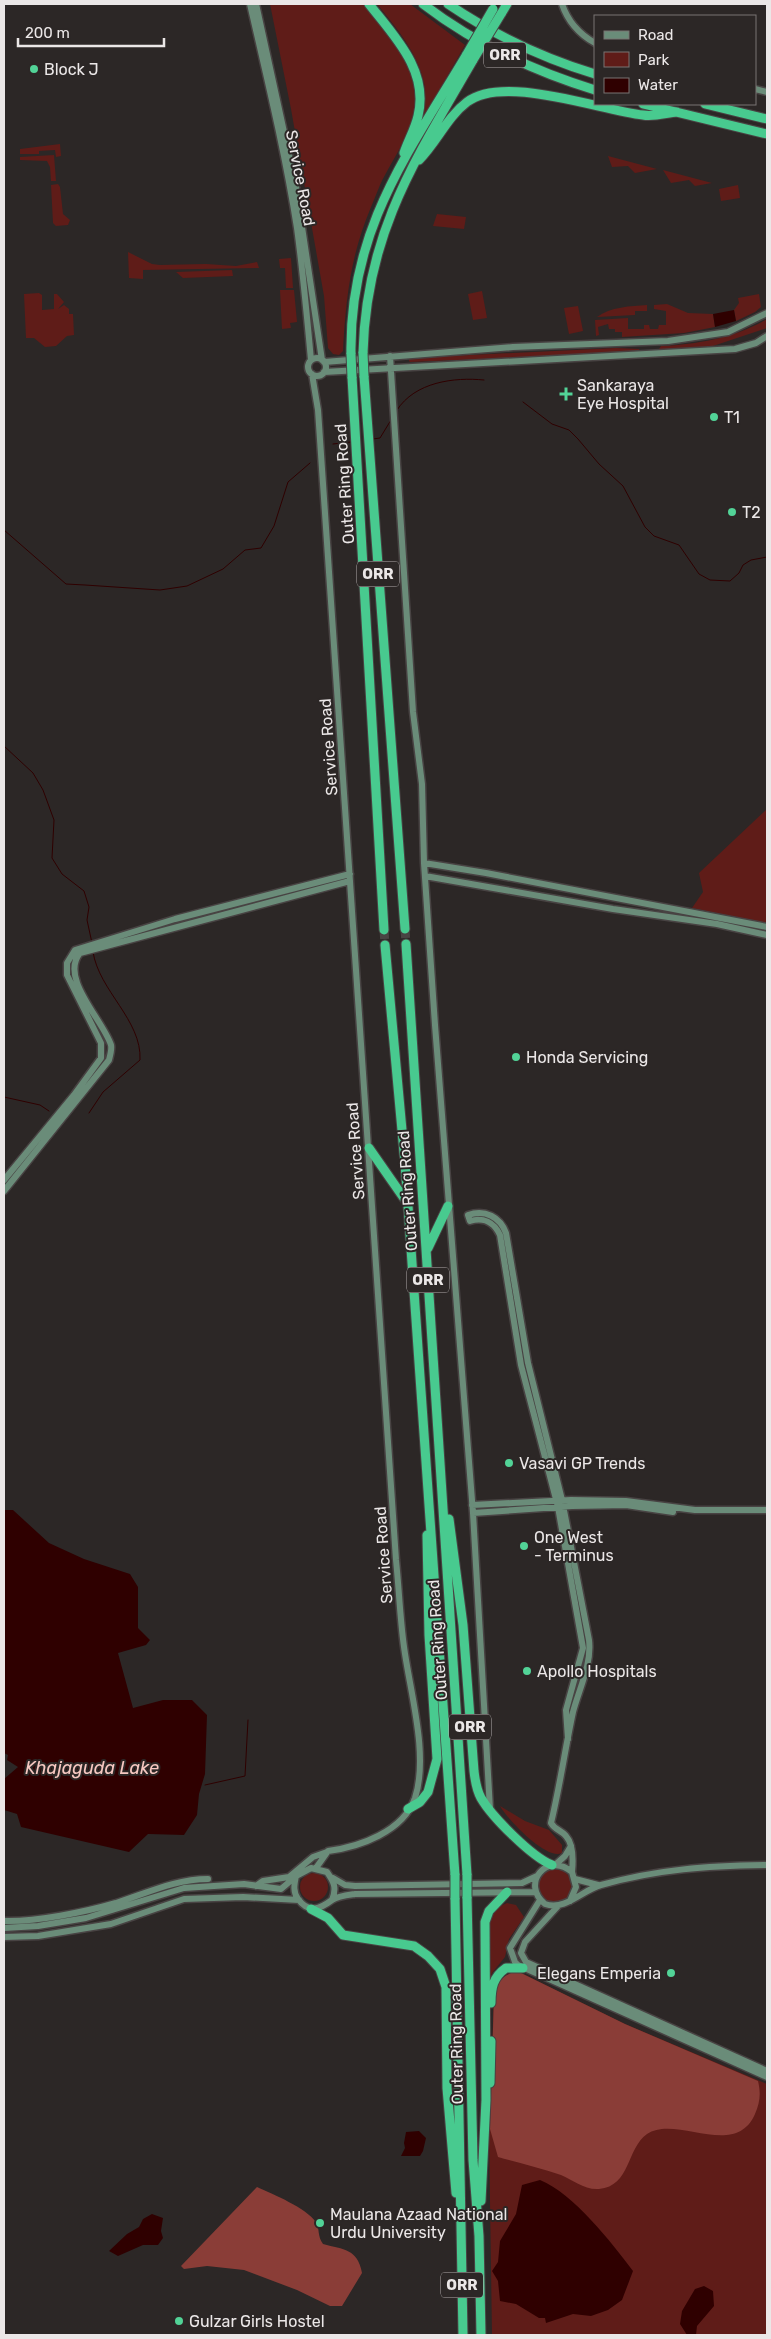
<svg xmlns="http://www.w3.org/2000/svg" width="771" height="2339" viewBox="0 0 771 2339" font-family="Rubik,sans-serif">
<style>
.green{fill:#5f1c18}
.forest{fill:#8a3d37}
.water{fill:#2f0000}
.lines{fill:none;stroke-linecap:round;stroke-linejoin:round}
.stream{stroke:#2f0000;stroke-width:1}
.highway-tunnel{stroke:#494443;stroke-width:9;stroke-dasharray:9 4.5;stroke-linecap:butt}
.secondary-casing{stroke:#484343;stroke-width:9}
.highway-casing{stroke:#484343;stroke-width:11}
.secondary{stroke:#6a8c79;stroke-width:6}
.highway{stroke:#48ca8f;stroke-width:9}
.highway-bridge-casing{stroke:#484343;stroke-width:11;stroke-linecap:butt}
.highway-bridge{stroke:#48ca8f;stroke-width:9}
.poi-dot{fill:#52d397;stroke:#2c2726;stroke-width:2}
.labels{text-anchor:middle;stroke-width:4;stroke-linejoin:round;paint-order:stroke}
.shield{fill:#2c2726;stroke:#b2adad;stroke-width:1}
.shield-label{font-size:15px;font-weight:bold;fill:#ebe7e7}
.poi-label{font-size:16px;fill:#ebe7e7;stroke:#2c2726;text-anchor:start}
.street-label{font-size:16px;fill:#ebe7e7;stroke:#2c2726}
.water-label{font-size:18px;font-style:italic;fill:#f7c8c1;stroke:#2c2726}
</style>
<rect width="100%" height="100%" fill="#2c2726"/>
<path class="green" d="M 270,4 L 364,4 C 384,27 411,55 416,87 C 420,123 395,154 380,185 C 374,200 367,216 362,231 C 349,269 345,311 343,351 L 339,355 L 333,354 L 328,348 L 324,296 L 291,109 Z
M 377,4 L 410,4 L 465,45 L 424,117 C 424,106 426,93 424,83 C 418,53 395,26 377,4 Z
M 60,144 L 61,156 L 56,157 L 55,150 L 39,151 L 39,154 L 20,154 L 20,149 Z
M 54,155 L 56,181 L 51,181 L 50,167 L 47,161 L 20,160 L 20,157 Z
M 608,156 L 657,169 L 635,173 L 628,166 L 612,167 Z
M 663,170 L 712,183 L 695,186 L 689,180 L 671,183 Z
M 58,184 L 60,187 L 63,214 L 70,220 L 68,225 L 56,226 L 53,223 L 51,185 Z
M 738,185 L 740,198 L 721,201 L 719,189 Z
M 437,214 L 466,217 L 464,229 L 433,226 Z
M 128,252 L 152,264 L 160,265 L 206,264 L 236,266 L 257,262 L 259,268 L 143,270 L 143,279 L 129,278 Z
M 291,258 L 293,288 L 286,288 L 285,268 L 280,268 L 279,259 Z
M 232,270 L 233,276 L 183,278 L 176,272 Z
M 280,290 L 294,290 L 297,322 L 290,323 L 291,328 L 282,329 Z
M 482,291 L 487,318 L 473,320 L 468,294 Z
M 39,293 L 42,295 L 42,310 L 54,309 L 54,294 L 57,294 L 64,302 L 58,309 L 64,305 L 69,309 L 69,314 L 73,314 L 74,335 L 67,336 L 56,346 L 45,347 L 34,338 L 26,338 L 24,294 Z
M 759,294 L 761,307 L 755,312 L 736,321 L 734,310 L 739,303 L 738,298 Z
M 667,304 L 688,313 L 713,314 L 715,327 L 684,333 L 622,337 L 622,332 L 615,332 L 615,329 L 609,329 L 608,324 L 598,327 L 599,335 L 596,336 L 595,320 L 628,318 L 628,329 L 644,329 L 644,325 L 649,325 L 650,329 L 658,329 L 659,325 L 666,325 L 666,311 L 654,309 L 654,305 Z
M 647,305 L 647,311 L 635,311 L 635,315 L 597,317 C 610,307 631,306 647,305 Z
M 578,306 L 583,331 L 569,334 L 564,308 Z
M 767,319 L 767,328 L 713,346 L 657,352 L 661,346 C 699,344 734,338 767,319 Z
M 616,348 L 639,349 L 641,352 L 410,362 L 409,361 L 409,358 Z
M 767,809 L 767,923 L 692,908 L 703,892 L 699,873 Z
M 500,1806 L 525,1821 L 549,1830 L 562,1845 L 562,1853 C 547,1861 507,1819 500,1806 Z
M538 1886a17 17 0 1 1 34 0a17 17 0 1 1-34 0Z
M300 1887a14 14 0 1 1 28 0a14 14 0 1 1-28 0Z
M 507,1903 L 516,1905 L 524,1917 L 509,1939 L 505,1957 L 492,1973 L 488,1990 L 489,1920 L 496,1908 Z
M 519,1972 L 625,2024 L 767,2084 L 767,2335 L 492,2335 L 489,2134 L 494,1995 C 500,1981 503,1975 519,1972 Z"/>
<path class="forest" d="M 519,1972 L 625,2024 L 758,2081 C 761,2094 760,2102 755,2114 C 735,2160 676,2114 647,2134 C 626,2149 631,2186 599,2189 C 584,2190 573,2180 561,2175 C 540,2168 519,2163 498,2157 L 490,2129 L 494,1995 C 498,1982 504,1972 519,1972 Z
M 257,2187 C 273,2194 306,2208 316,2222 C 320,2229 317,2236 323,2244 C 344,2250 357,2248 362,2273 L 342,2306 L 330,2306 L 297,2290 L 244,2270 L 207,2266 L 184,2269 L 181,2266 Z"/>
<path class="water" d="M 734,310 L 736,321 L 715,327 L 713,314 Z
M 4,1510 L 13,1510 L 49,1543 L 84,1559 L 130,1574 L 138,1587 L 138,1628 L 150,1640 L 146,1645 L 118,1653 L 133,1708 L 163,1700 L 192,1700 L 207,1715 L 205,1774 L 199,1794 L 197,1815 L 184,1835 L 148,1834 L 129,1852 L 21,1827 L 17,1814 L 4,1810 L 4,1779 L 18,1767 L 7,1760 L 8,1755 L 4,1753 Z
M 419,2131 L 426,2138 L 423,2151 L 420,2156 L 401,2156 L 405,2148 L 404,2143 L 406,2132 Z
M 540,2180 C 574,2194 611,2242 633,2271 L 622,2300 L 608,2310 L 591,2316 L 573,2314 L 546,2323 L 545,2318 L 539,2318 L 516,2304 L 500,2301 L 498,2281 L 492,2271 L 498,2262 L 500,2241 L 516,2214 L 522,2185 Z
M 152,2214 L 163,2218 L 161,2231 L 163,2238 L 158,2245 L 143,2245 L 118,2256 L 109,2251 L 127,2234 L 139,2227 L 143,2219 Z
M 704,2286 L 713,2291 L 714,2306 L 697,2326 L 696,2335 L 687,2335 L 680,2324 L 682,2311 L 695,2289 Z"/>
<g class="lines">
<path class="stream" d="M 523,402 L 552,424 L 569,430 L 578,439 L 599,464 L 623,486 L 645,527 L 654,536 L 679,545 L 699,574 L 710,580 L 730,581 L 739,573 L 743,565 L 751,560 L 767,557
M 397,410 C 415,382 454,377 484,380
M 373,439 L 380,438 L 391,420
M 333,444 L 351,442
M 4,530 L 66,584 L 85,585 L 160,590 L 187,586 L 223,569 L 245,550 L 261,548 L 274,526 L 288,482 L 310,463
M 4,746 L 33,773 L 43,790 L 54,820 L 52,858 L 62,874 L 84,891 L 89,907 L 87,920 L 92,943
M 4,1097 L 40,1105 L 49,1111
M 89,1113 L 103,1092 L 140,1060 C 142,1020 99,991 93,952
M 205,1785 L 245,1776 L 248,1720"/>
<path class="highway-tunnel" d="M 405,929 L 406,944
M 384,930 L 385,945"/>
<g class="secondary-casing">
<path id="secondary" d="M 250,4 C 267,78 285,152 297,228 C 303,272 307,316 311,360
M 256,4 L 296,187 L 322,360
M 562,4 C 568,22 579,34 595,43
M 755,89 L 767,92
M 390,356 L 413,712 L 422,784 L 424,863 L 435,1025 L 473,1513 L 490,1809
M308 367a9 9 0 1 1 18 0a9 9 0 1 1-18 0Z
M 324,362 L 513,347 L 668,341 L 728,332 L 767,313
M 324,372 L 735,349 L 756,343 L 767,336
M 312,374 L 318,410 L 329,572 L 396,1560 C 399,1589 400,1618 404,1647 C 410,1692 429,1755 415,1798 C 403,1832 359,1847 328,1851 L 316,1868
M 424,863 L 486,873 L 767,927
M 425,876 L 613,909 L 717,924 L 767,935
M 4,1180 L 74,1095 L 101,1058 L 101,1043 L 67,975 L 67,963 L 75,950 L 175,919 L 350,874
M 4,1191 L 109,1060 C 110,1056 112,1049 111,1045 C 103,1020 59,978 80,953 L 350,881
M 472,1505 L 571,1500 L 626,1501 L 695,1510 L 767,1510
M 473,1513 L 572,1506 L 626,1505 L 673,1512
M 568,1739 L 566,1710 L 583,1648 L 558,1507 L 521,1365 L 500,1235 C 494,1222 483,1217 470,1221 L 468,1215 C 485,1209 500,1217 506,1233 L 528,1363 L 562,1500 L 589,1640 C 592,1664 579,1689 573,1712 C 565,1749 560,1786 551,1823 C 555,1830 561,1830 566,1836 C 574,1845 573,1862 572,1872
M 555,1865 L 565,1856 L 571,1846
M 333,1878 L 345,1885 L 355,1886 L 522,1883 L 537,1876
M 575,1879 L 598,1885
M 256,1886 L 263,1881 L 289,1877 L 313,1857 L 327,1852
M 332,1900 C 337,1888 334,1882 327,1872 L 311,1868 L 296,1876 C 294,1885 293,1892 298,1899 C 309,1914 320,1909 332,1900 C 338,1896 348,1895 355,1894 L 536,1892
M 540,1900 L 510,1948 L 515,1962 L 518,1965 L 767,2077
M 570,1901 L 576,1887 L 572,1872 C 547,1851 520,1884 545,1904 C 566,1911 582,1890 601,1885 C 659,1869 707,1866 767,1865
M 558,1906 L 525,1942 L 521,1953 L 526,1962 L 767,2071
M 4,1921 C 36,1922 85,1912 116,1903 C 147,1893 176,1879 208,1879
M 4,1928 L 38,1926 L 86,1918 L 184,1888 L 244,1884 L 281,1889 L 295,1877
M 4,1937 L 38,1936 L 111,1924 L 184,1899 L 243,1897 L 299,1900"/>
</g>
<g class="highway-casing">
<path id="highway" d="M 369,4 C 395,37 429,71 418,116 C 415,129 408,141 404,153
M 423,4 C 474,43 533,71 595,90
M 448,4 C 494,35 542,58 595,74
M 501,14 L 507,4
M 643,104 L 767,134
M 705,104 L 767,119
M 419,160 C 437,142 447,117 467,102 C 504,74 599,110 643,115 C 654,117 666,113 677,112
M 363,353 C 366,233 415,160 473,60
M 351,354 C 349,230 407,155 467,54
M 364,376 L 405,929
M 352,377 L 384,930
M 406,944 L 467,1875
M 385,945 L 405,1163 L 455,1875
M 369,1148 L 408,1204
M 428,1248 L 448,1206
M 449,1519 L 463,1625 L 474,1771 C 475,1780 476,1789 481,1798 C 492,1817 532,1857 552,1865
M 408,1809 L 420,1802 L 428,1792 L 437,1759 L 429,1635 L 427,1535
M 467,1897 L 473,2160 L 479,2236 L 481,2335
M 455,1898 L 463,2335
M 311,1909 L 328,1918 L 343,1935 L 414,1946 L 428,1956 L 440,1969 L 446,1987 L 447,2088 L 456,2193
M 491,2003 C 491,1988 493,1977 506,1968 L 523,1968
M 490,2083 L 491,2041
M 481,2201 L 486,2100 L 485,1922 L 489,1911 L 507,1892"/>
</g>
<use href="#secondary" class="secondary"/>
<use href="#highway" class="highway"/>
<g class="highway-bridge-casing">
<path id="highway-bridge" d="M 467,54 L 493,9
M 473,60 L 501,14
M 363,353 L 364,376
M 351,354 L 352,377
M 455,1875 L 455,1898
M 467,1875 L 467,1897"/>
</g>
<use href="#highway-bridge" class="highway-bridge"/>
</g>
<g class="poi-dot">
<circle cx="34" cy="69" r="5"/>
<path d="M563.5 386.5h5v5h5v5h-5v5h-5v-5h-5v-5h5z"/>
<circle cx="714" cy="417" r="5"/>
<circle cx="732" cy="512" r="5"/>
<circle cx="516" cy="1057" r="5"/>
<circle cx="509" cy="1463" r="5"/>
<circle cx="524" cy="1546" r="5"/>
<circle cx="527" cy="1671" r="5"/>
<circle cx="671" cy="1973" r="5"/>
<circle cx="320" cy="2223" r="5"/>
<circle cx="179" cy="2321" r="5"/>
</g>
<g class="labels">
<g class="shield">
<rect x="484" y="42.5" width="42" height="25" rx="4"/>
<rect x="357" y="561.5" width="42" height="25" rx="4"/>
<rect x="407" y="1267.5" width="42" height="25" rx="4"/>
<rect x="449" y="1714.5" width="42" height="25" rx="4"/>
<rect x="441" y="2272.5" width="42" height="25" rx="4"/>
</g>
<g class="shield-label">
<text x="505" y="60">ORR</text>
<text x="378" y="579">ORR</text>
<text x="428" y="1285">ORR</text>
<text x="470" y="1732">ORR</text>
<text x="462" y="2290">ORR</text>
</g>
<g class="poi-label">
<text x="44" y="75">Block J</text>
<text x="577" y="391">Sankaraya<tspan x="577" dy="18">Eye Hospital</tspan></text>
<text x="724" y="423">T1</text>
<text x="742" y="518">T2</text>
<text x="526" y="1063">Honda Servicing</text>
<text x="519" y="1469">Vasavi GP Trends</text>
<text x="534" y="1543">One West<tspan x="534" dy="18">- Terminus</tspan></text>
<text x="537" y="1677">Apollo Hospitals</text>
<text x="661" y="1979" text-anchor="end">Elegans Emperia</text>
<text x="330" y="2220">Maulana Azaad National<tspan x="330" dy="18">Urdu University</tspan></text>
<text x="189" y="2327">Gulzar Girls Hostel</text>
</g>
<g class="street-label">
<text transform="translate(301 178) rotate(79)" y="6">Service Road</text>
<text transform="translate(344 484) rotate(-94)" y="6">Outer Ring Road</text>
<text transform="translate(328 747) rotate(-94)" y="6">Service Road</text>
<text transform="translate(355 1151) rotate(-94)" y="6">Service Road</text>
<text transform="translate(407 1191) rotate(-94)" y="6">Outer Ring Road</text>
<text transform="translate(383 1555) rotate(-94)" y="6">Service Road</text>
<text transform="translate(437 1640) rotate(-94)" y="6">Outer Ring Road</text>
<text transform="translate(456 2044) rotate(-91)" y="6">Outer Ring Road</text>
</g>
<g class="water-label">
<text x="92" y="1774">Khajaguda Lake</text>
</g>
</g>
<rect width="771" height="2339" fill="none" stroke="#ebe7e7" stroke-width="10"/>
<rect x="594" y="15" width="162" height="90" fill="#2c2726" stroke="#787473"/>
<rect x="604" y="31" width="25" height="8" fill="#6a8c79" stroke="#787473"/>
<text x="638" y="40" font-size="15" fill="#ebe7e7">Road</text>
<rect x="604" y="52" width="25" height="15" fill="#5f1c18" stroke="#787473"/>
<text x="638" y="65" font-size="15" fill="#ebe7e7">Park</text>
<rect x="604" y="78" width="25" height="15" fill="#2f0000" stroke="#787473"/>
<text x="638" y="90" font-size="15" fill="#ebe7e7">Water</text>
<path d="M18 38v8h146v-8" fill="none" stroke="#ebe7e7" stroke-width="2.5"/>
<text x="25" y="38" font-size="15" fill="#ebe7e7" stroke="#2c2726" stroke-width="4" paint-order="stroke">200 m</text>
</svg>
